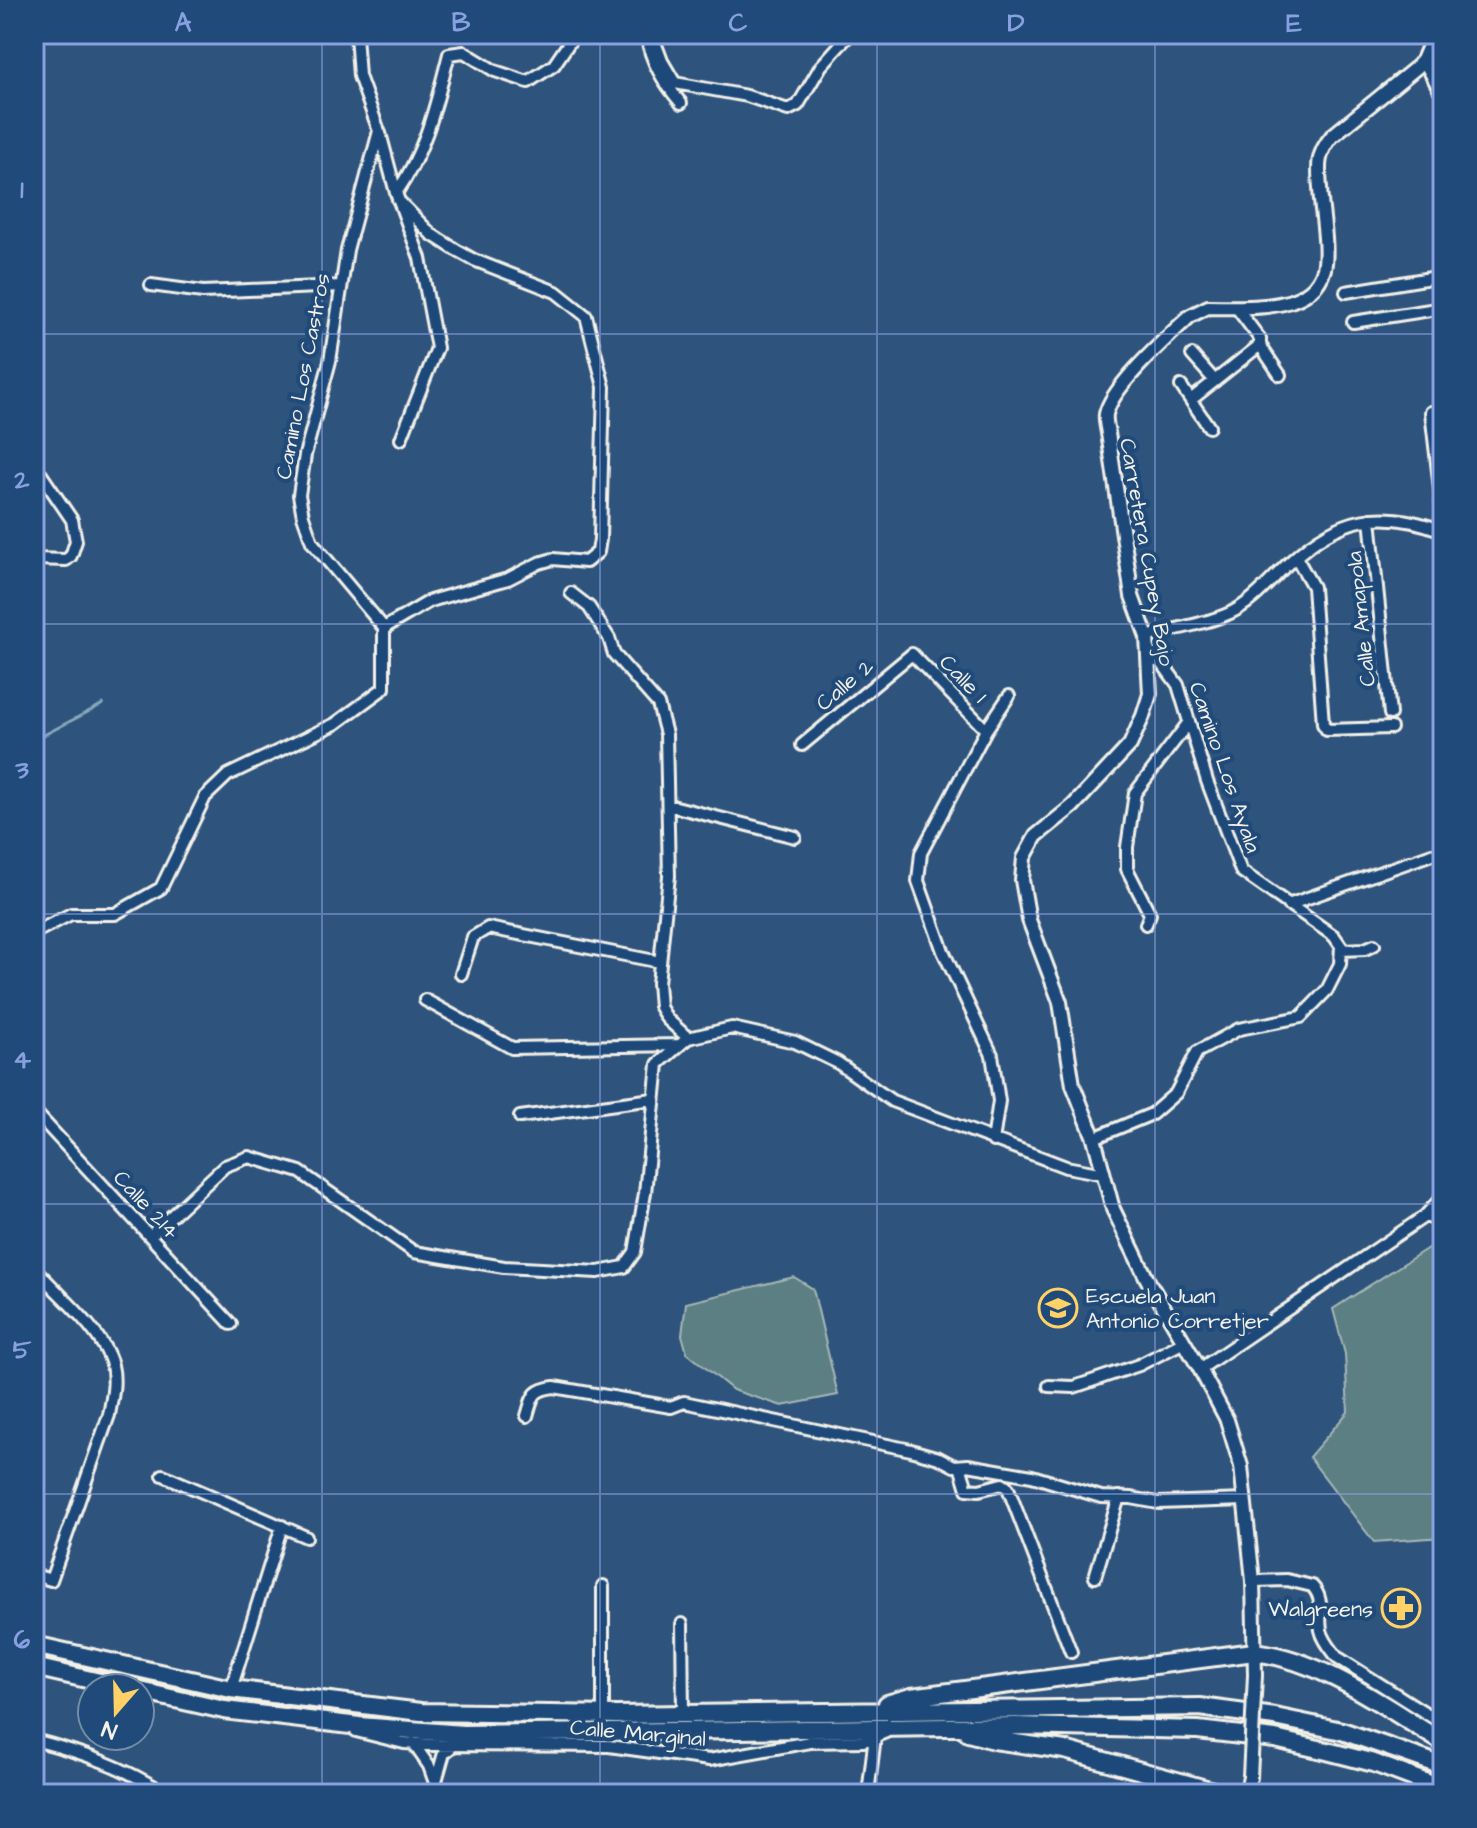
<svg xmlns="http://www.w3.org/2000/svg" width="1477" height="1828" viewBox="0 0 1477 1828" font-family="'Architects Daughter',sans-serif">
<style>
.green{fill:#5c7f84;stroke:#a8b8b6;stroke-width:2}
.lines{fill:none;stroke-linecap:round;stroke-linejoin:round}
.stream{stroke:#89a9ba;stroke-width:3}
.minor-casing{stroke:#f4f1e8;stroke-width:16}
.tertiary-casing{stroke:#f4f1e8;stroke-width:18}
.primary-casing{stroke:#f4f1e8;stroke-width:22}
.minor{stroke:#1f4a7a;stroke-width:10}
.tertiary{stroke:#1f4a7a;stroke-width:12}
.primary{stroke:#1f4a7a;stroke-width:16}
.tertiary-bridge-casing{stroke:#f4f1e8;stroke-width:18;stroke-linecap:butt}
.tertiary-bridge{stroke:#1f4a7a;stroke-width:12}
.grid{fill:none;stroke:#88a0e0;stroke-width:2;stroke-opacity:0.55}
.labels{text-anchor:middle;stroke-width:8;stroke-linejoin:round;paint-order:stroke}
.street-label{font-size:22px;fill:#f4f1e8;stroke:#1f4a7a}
.poi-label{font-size:22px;fill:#f4f1e8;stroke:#1f4a7a;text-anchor:start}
.neatline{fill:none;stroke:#88a0e0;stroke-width:3}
.grid-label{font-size:26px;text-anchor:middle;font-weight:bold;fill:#88a0e0}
</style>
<rect width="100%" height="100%" fill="#2e537d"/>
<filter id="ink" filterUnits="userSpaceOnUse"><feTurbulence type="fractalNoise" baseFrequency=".0125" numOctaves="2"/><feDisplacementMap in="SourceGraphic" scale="16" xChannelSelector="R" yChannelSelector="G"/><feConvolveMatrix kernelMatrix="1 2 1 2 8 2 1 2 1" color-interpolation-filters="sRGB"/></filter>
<g filter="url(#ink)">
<path class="green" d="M 1431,1246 L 1443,1250 L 1443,1537 L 1374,1542 L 1309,1457 L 1348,1412 L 1345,1354 L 1333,1309 Z
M 794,1277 L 813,1289 L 838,1395 L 782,1406 L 733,1390 L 687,1353 L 682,1335 L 686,1303 Z"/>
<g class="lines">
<path class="stream" d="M 34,737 L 42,736 L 103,704"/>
<g class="minor-casing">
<path id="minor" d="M 646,34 C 651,62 663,82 681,103
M 652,34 L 662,61 L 675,83 L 747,96 L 788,110 L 798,105 L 821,66 L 850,34
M 1423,60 L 1443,96
M 380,133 L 396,193 L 420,258 L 437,348 L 401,439
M 396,193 C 426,151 436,104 449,54 L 464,52 L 495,71 L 528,82 L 554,65 L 575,34
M 151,285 L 203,292 L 341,286
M 1346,292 L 1443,276
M 1353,322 L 1443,308
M 1260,345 L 1280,375
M 1192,355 L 1215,381
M 1181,386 L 1209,427
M 1192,399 L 1260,345 L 1260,339 L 1236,307
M 1431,412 L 1443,514 L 1439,530
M 34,464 L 72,520 L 76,541 L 71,556 L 66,560 L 34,559
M 1370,519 L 1390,714
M 1296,557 L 1313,587 L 1323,724 L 1327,730 L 1391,728
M 571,593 L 589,607 L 609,638 L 614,654 L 658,704 L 666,734 L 669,876 L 658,983 L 660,1007 L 667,1019 L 688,1038
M 384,628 L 430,601 L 508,579 L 539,563 L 553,559 L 586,562 L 598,552 L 600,539 L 604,387 L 586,316 L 556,292 L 474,260 L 456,250 L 431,234 L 398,200
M 1147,637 C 1174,628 1204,625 1230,613 C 1254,602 1271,579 1291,561 C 1340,516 1381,508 1443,531
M 802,745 L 912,654 L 986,730
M 668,805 L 795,837
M 1288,905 L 1432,854
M 1146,924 L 1150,914 L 1127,869 L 1127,847 L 1135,793 L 1189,722
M 34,933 L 71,914 L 115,914 L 161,888 L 205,797 L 228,775 L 335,724 L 384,688 L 384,628 L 312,542 L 303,516 L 299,495 L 305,455 L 330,361 L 347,250 L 379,131 L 359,76 L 356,34
M 1341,950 L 1365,949 L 1374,945
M 461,974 L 473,937 L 488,928 L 660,962
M 425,1000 L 512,1048 L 679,1045
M 34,1111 L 231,1324
M 520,1117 L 653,1099
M 1094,1138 L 1152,1114 L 1176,1093 L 1197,1052 L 1239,1029 L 1301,1017 L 1327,990 L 1340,964 L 1341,946 L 1334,936 L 1241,871 L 1207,781 L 1178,685 L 1162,663 L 1150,659
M 993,1141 L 999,1101 L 992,1055 L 943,951 L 918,881 L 921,853 L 986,730 L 1009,696
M 1425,1216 L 1443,1222
M 150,1236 L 225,1166 L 249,1157 L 300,1172 L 414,1252 L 504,1267 L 598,1272 L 624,1267 L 635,1252 L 645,1193 L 658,1064 L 688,1038 L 732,1028 L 795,1042 L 838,1063 L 892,1101 L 1066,1167 L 1104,1174
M 34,1268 C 58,1294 103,1331 112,1365 C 116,1382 112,1398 109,1415 L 51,1580 L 34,1575
M 1200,1369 L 1425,1216 L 1443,1196
M 1049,1386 L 1074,1387 L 1139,1365 L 1184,1342
M 527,1416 C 533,1396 532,1390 554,1387 L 671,1407 L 684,1402 L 911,1450 L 939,1458 L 954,1466 L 968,1465 L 1032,1476 L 1101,1497 L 1131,1498 L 1158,1503 L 1245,1500
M 960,1466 L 967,1489 L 979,1490 L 1002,1484 L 1008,1488 L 1071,1652
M 163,1475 L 306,1537
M 1095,1577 L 1119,1497
M 1253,1581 L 1287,1580 L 1312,1586 C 1325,1599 1318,1614 1321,1630 C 1323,1640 1331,1649 1337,1657 L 1443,1724
M 603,1586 L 603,1715
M 682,1624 L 683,1714
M 231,1689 L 282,1526
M 356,1731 L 404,1743 L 438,1745 L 609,1746 L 709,1760 L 810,1742 L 863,1741 L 886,1732
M 34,1740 C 81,1752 125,1767 166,1794
M 413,1743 L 429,1766 L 439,1794
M 436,1781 L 444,1753 L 454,1745
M 868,1794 L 875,1736"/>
</g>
<g class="tertiary-casing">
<path id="tertiary" d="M 1255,1675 L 1253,1581 L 1241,1466 L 1227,1420 L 1200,1369 L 1147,1279 L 1113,1209 L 1094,1138 L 1073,1085 L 1060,1002 L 1029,920 L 1022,880 L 1024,858 L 1036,836 L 1073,806 L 1130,745 L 1143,716 L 1150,694 L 1147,637 L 1132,596 L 1108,433 C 1107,427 1105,420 1106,414 C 1112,386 1168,337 1190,316 L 1208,307 C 1244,307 1312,314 1324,269 C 1329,248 1321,211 1320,188 C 1318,165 1317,154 1332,136 L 1417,67 L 1423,60 L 1434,34
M 1246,1794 L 1250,1777"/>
</g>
<g class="primary-casing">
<path id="primary" d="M 34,1645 L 231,1689 L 421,1712 L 616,1715 L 1200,1707 L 1275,1717 L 1342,1731 L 1443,1766
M 34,1667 L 126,1688
M 140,1691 L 224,1710 L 359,1726 L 463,1734 L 1016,1726 L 1198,1730 L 1275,1739 L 1327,1751 L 1374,1763 L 1443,1789
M 887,1704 L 911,1697 L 1254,1652 C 1324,1660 1384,1707 1443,1742
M 968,1733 L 994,1740 L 1065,1750 L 1224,1794"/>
</g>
<use href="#minor" class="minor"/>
<use href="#tertiary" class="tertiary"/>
<use href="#primary" class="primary"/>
<g class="tertiary-bridge-casing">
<path id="tertiary-bridge" d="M 1250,1777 L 1255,1675"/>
</g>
<use href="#tertiary-bridge" class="tertiary-bridge"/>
</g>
</g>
<path class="grid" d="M 322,34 L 322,1794M 600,34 L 600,1794M 877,34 L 877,1794M 1155,34 L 1155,1794M 34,334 L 1443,334M 34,624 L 1443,624M 34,914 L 1443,914M 34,1204 L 1443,1204M 34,1494 L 1443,1494"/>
<defs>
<g id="school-ring" transform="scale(2)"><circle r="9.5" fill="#1f4a7a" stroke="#ffd166" stroke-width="1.5"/><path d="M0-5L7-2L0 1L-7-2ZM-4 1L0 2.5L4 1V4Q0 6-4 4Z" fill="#ffd166"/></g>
<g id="pharmacy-ring" transform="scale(2)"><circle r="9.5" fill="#1f4a7a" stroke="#ffd166" stroke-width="1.5"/><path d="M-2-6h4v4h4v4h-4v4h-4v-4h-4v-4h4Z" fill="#ffd166"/></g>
</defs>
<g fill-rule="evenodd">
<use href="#school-ring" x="1058" y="1308"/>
<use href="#pharmacy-ring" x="1401" y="1608"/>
</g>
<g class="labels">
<g class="street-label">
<text transform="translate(302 376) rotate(-79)" y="8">Camino Los Castros</text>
<text transform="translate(1148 552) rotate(80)" y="8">Carretera Cupey Bajo</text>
<text transform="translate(1360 619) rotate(-96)" y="8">Calle Amapola</text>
<text transform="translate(964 678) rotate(46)" y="8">Calle 1</text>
<text transform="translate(844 684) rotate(-40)" y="8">Calle 2</text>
<text transform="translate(1226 767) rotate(71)" y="8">Camino Los Ayala</text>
<text transform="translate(147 1204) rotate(47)" y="8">Calle 214</text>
<text transform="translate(638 1732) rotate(5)" y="8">Calle Marginal</text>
</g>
<g class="poi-label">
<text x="1086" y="1303">Escuela Juan<tspan x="1086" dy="25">Antonio Corretjer</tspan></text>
<text x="1373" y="1616" text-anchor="end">Walgreens</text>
</g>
</g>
<rect width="1477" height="1828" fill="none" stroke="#1f4a7a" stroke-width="88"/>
<g transform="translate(116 1712) rotate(200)"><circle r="38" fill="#1f4a7a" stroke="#748da6" stroke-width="2"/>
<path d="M0-6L14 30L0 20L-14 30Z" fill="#ffd166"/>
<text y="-12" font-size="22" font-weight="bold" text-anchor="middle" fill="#f4f1e8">N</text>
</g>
<rect x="44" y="44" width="1389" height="1740" class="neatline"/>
<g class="grid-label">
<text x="183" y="31">A</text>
<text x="461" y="31">B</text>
<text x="738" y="31">C</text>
<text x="1016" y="31">D</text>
<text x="1294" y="31">E</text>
<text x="22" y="198">1</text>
<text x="22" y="488">2</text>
<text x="22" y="778">3</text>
<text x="22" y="1068">4</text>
<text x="22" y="1358">5</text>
<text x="22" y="1648">6</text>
</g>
</svg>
